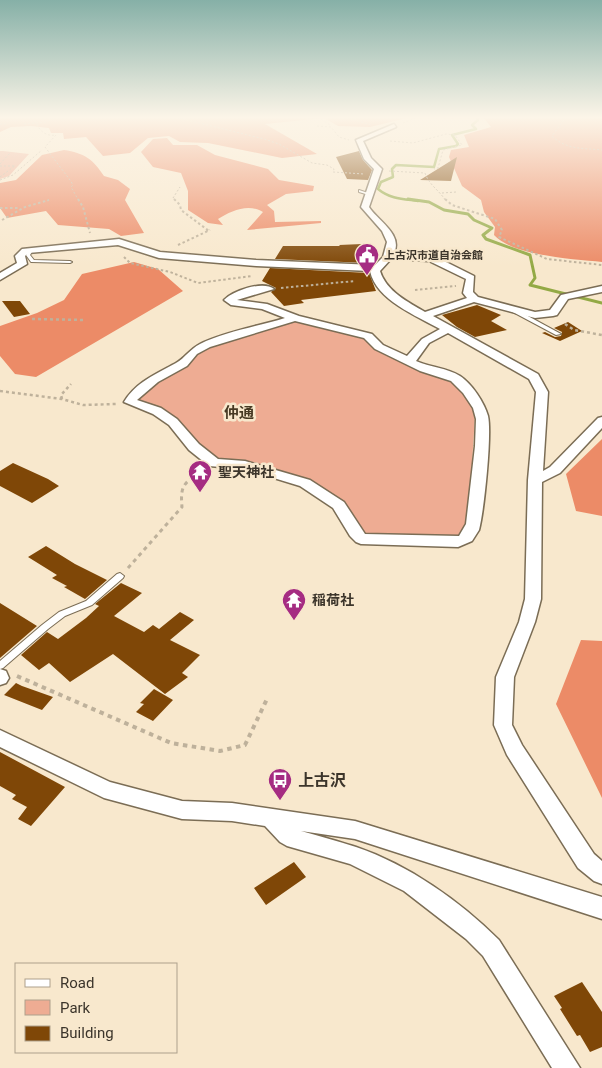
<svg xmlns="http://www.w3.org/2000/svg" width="602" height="1068" viewBox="0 0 602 1068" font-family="Roboto,'Noto Sans JP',sans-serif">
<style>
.green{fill:#eeac93}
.forest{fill:#ec8b67}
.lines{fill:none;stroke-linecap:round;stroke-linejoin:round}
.stream-far1{stroke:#93a945;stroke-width:2.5}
.stream{stroke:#93a945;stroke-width:3}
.building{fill:#7f4707}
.service-casing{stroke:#7b6d55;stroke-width:2}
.minor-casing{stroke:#7b6d55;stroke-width:3}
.path-far4{stroke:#beb19b;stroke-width:1;stroke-dasharray:2 2;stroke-linecap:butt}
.path-far3{stroke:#beb19b;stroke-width:2;stroke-dasharray:2.5 2.5;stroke-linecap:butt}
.path-far2{stroke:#beb19b;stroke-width:2.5;stroke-dasharray:3 3;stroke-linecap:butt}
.path-far1{stroke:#beb19b;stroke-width:3;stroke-dasharray:4 4;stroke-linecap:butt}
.path{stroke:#beb19b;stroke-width:4;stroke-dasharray:4.5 4.5;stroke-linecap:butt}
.service{fill:#fff;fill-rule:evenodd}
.minor{fill:#fff;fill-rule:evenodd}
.labels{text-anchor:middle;stroke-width:5;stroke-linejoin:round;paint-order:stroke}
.far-poi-label{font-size:11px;font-weight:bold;fill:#3c352b;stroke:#f8e8cd;text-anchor:start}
.poi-label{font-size:14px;font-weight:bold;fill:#3c352b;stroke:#f8e8cd;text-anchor:start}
.neighbourhood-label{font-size:15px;font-weight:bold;fill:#463923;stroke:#f8e8cd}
.near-poi-label{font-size:16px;font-weight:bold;fill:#3c352b;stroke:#f8e8cd;text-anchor:start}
</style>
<rect width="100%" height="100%" fill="#f8e8cd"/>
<path class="green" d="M 0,151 L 3,151 L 29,154 L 9,176 L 0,179 Z
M 297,321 L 365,339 L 375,349 L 416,369 L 449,378 L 468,400 L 475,415 L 468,529 L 464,536 L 450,539 L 366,539 L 310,482 L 212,459 L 176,420 L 136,399 L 156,382 L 191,362 L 197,352 L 223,342 Z"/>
<path class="forest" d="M 0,117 L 411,117 L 370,127 L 338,126 L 324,118 L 265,124 L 317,154 L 282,158 L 208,143 L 180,142 L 169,136 L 148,138 L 130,153 L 103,156 L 86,137 L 64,139 L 63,133 L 51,133 L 49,128 L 31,126 L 11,127 L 0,132 Z
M 483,117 L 602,117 L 602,262 C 574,259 513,256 494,235 L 495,227 L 484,212 L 481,200 L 462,186 L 449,157 L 451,150 L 469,147 L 464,135 L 491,127 Z
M 167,138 L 173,145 L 197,145 L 215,155 L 268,169 L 279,180 L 314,186 L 313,191 L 286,194 L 267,205 L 274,211 L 275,222 L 321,221 L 321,223 L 247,230 L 263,212 C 248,203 231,211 218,219 L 223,225 L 208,223 L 188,210 L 188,191 L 181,173 L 153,167 L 141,152 L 153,139 Z
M 64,150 C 84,153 93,159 104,176 L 118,180 L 130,189 L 125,200 L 144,233 L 121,236 L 109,229 L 58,225 L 46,211 L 7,218 L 0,208 L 0,183 L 16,180 L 42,155 Z
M 134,262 L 158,269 L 183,291 L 36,377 L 15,374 L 0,356 L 0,326 L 37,313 L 64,300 L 82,274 Z
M 602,439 L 602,516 L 576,511 L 566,474 Z
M 581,640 L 602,641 L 602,798 L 556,704 Z"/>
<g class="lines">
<path class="stream-far1" d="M 418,201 C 404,199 390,199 378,189 L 381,182 L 393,177 L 392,169 L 396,165 L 434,167 L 439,149 L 456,146 L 458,144 L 452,135 L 476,129 L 472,125 L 478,120 L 477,117"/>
<path class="stream" d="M 408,199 L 429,202 L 444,210 L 468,214 L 474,220 L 492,228 L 483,235 L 486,239 L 530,255 L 535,278 L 530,285 L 602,303"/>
</g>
<path class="building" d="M 359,151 L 363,160 L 372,170 L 368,180 L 347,179 L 336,157 Z
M 457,157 L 451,181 L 420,180 Z
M 362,244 L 367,263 L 275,259 L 283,246 L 340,246 L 339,245 Z
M 270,268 L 369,273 L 376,291 L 301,300 L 304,303 L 284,306 L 271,292 L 276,288 L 262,281 Z
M 2,301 L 20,301 L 30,314 L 14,317 Z
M 477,305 L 501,315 L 491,321 L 507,330 L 475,337 L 457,327 L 442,315 Z
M 568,322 L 582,331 L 560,341 L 542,333 L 545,332 L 555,337 L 561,336 L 562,332 L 554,328 Z
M 13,463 L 48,479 L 59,486 L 32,503 L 0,486 L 0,471 Z
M 46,546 L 75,564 L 107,580 L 85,599 L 64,587 L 67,586 L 52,578 L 57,575 L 28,557 Z
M 121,583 L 142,593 L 114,616 L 144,632 L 153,625 L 159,629 L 180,612 L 194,620 L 170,640 L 200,655 L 182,673 L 188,677 L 165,694 L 113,654 L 70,682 L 49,663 L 39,670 L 21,655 L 47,632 L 58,639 L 86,618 L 99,606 L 95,604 Z
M 0,603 L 37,626 L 0,658 Z
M 16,683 L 22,686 L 53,697 L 42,710 L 4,695 Z
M 154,689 L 173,700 L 153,721 L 136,712 L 144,704 L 140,703 Z
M 0,752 L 65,787 L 31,826 L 18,819 L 27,807 L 12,799 L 16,795 L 0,786 Z
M 294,862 L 306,877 L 266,905 L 254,888 Z
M 582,982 L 602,1012 L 602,1047 L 590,1052 L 580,1035 L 577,1036 L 560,1009 L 562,1008 L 554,996 Z"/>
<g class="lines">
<g class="service-casing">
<path id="service" d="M 359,190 L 371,194 L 369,195 L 359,192 Z
M 29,249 L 33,250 L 30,255 L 34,260 L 70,261 L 72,262 L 70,263 L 31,262 L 26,255 Z
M 511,309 L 515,309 L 561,334 L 556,335 L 511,311 Z
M 120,573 L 124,576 L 123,578 L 92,605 L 65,616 L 48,629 L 3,668 L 0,669 L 0,661 L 42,625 L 59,612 L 86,601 L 117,574 Z"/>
</g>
<g class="minor-casing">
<path id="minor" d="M 394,124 L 396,127 L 363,141 L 371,158 L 382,169 L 369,207 C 378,221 403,234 394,253 L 434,256 L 474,276 L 473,292 L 478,297 L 535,312 L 550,310 L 561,295 L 602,286 L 602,292 L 568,299 L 557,315 L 553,316 L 535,318 L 474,302 L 433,316 L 538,374 L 548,392 L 543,471 L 550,467 L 598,418 L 602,417 L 602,428 L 560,473 L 542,482 L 541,599 L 535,622 L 514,677 L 512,725 L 522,745 L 594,854 L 602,861 L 602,884 L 594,881 L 578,868 L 507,755 L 494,725 L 496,677 L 519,622 L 525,599 L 528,480 L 536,392 L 529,379 L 448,333 L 429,343 L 416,361 C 429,367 448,368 460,376 C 472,384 484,402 488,416 C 492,434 484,511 479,530 L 472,541 L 458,547 L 361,544 L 356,542 L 350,536 L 333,508 L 300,486 L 244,469 L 209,466 L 189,450 L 169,425 L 153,414 L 124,402 C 136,382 156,374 176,363 C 185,358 190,349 200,344 C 224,332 259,326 285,318 L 262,309 L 231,305 L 224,300 C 233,291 263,280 274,289 L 237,300 L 267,304 L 299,316 L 372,334 L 383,345 L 407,356 L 422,339 L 440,329 C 417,316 376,300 370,271 L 256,266 L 159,258 L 118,245 L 28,253 L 25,256 L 27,264 L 0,280 L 0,273 L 17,263 L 15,256 L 22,249 L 119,239 L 160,252 L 256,260 L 375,265 L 383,257 L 387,242 L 382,231 L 361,207 L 374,169 L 364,159 L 356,140 ZM 391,259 L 429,261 L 466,279 L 463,293 L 467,298 L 425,312 C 408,302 386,291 380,271 ZM 295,321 L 364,338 L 375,349 L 420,371 L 451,381 L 463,393 L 473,408 L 476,419 L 475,446 L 466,524 L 459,536 L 365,534 L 344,502 L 310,480 L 245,461 L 218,459 L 199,444 L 177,419 L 161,408 L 137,400 L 158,382 L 187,366 L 197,354 L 210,347 Z
M 0,669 L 6,671 L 9,678 L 6,683 L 0,685 Z
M 0,730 L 110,782 L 182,801 L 232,803 L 355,821 L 602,897 L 602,919 L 355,839 L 301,831 C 319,836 338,841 356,847 C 409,865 460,901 499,940 L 580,1068 L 552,1068 L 483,956 L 466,939 L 404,891 L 350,864 L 287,846 L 280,842 L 265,826 L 232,821 L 182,819 L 104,798 L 0,747 Z"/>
</g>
<path class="path-far4" d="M 33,117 C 38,128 43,137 56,135 L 45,147 L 70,180 L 73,185 L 71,187 L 79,201
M 115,117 L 126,117
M 175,117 L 264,139 L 279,144 L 312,163 L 327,165 L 334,169 L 333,172 L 364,174
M 318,117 L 330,125
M 346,117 L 371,125
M 566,117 L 552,136 C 566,150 584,148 602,150
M 403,123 L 418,117
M 0,124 L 6,124
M 24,124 L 46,122 L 54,117
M 317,126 L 331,127 L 339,137 L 349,140
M 390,141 L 413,143 L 446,134 L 455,135 L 462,145 L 443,150 L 438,168 L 434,169
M 0,164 L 10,153
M 0,166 L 14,166
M 389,171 L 425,173 C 429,185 439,190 446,201
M 0,177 L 16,165
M 0,180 L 13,175 L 42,150
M 442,193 L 456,192
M 47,201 L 49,200
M 176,201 L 173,198 L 180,187"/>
<path class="path-far3" d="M 78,199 L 83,207 L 90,233
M 174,199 L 180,205 L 181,210 L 209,231
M 445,199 L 452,205 L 495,219 L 502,230 L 499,237 L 547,259 L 602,265
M 0,208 L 18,208
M 2,220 L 25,207 L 49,200
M 178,245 L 210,230
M 124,257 L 130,263 L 170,272 L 198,283 L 252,276
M 281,288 L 355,281
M 415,290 L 456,286"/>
<path class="path-far2" d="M 32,319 L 85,320
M 565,324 L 574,330 L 602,335
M 0,391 L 62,399 L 83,405 L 116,404
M 62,399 L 61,395 L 71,384"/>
<path class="path-far1" d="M 128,568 L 182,507 C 180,485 184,483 202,471"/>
<path class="path" d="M 17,676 L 171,743 L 220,751 L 245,745 L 267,699"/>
<use href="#service" class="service"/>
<use href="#minor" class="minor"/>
</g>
<linearGradient id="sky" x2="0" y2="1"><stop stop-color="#86b0a7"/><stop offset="0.44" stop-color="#fcf5e8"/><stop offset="1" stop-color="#fcf5e8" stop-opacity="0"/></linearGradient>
<rect width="602" height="267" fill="url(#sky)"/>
<defs>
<g id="civic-pin" transform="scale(1.25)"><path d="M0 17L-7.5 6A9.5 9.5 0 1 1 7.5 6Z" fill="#a52c82" stroke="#f8e8cd"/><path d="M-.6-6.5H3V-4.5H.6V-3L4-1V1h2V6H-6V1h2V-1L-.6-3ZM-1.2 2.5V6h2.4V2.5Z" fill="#fff"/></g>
<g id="temple-pin" transform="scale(1.25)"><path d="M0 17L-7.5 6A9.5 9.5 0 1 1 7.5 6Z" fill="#a52c82" stroke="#f8e8cd"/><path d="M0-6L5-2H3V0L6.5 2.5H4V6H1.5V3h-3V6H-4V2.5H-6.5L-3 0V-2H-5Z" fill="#fff"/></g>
<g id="bus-pin" transform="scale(1.25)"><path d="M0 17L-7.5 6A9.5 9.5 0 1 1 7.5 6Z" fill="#a52c82" stroke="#f8e8cd"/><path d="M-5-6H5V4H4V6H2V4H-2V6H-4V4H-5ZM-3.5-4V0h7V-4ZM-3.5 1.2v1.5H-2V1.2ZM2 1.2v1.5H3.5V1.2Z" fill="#fff"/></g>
</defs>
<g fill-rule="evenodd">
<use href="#civic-pin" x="367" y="255"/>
<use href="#temple-pin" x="200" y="472"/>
<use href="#temple-pin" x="294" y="600"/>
<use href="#bus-pin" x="280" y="780"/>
</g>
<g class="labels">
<g class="far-poi-label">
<text x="384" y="259">上古沢市道自治会館</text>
</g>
<g class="poi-label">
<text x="218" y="477">聖天神社</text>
<text x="312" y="605">稲荷社</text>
</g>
<g class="neighbourhood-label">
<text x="239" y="418">仲通</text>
</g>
<g class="near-poi-label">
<text x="298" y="786">上古沢</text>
</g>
</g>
<rect x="15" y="963" width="162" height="90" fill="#f8e8cd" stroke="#ada08c"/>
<rect x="25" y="979" width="25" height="8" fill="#ffffff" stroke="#ada08c"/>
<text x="60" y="988" font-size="15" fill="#3c352b">Road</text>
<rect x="25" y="1000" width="25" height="15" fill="#eeac93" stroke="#ada08c"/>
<text x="60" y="1013" font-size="15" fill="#3c352b">Park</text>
<rect x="25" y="1026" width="25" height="15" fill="#7f4707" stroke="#ada08c"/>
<text x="60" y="1038" font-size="15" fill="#3c352b">Building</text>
</svg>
